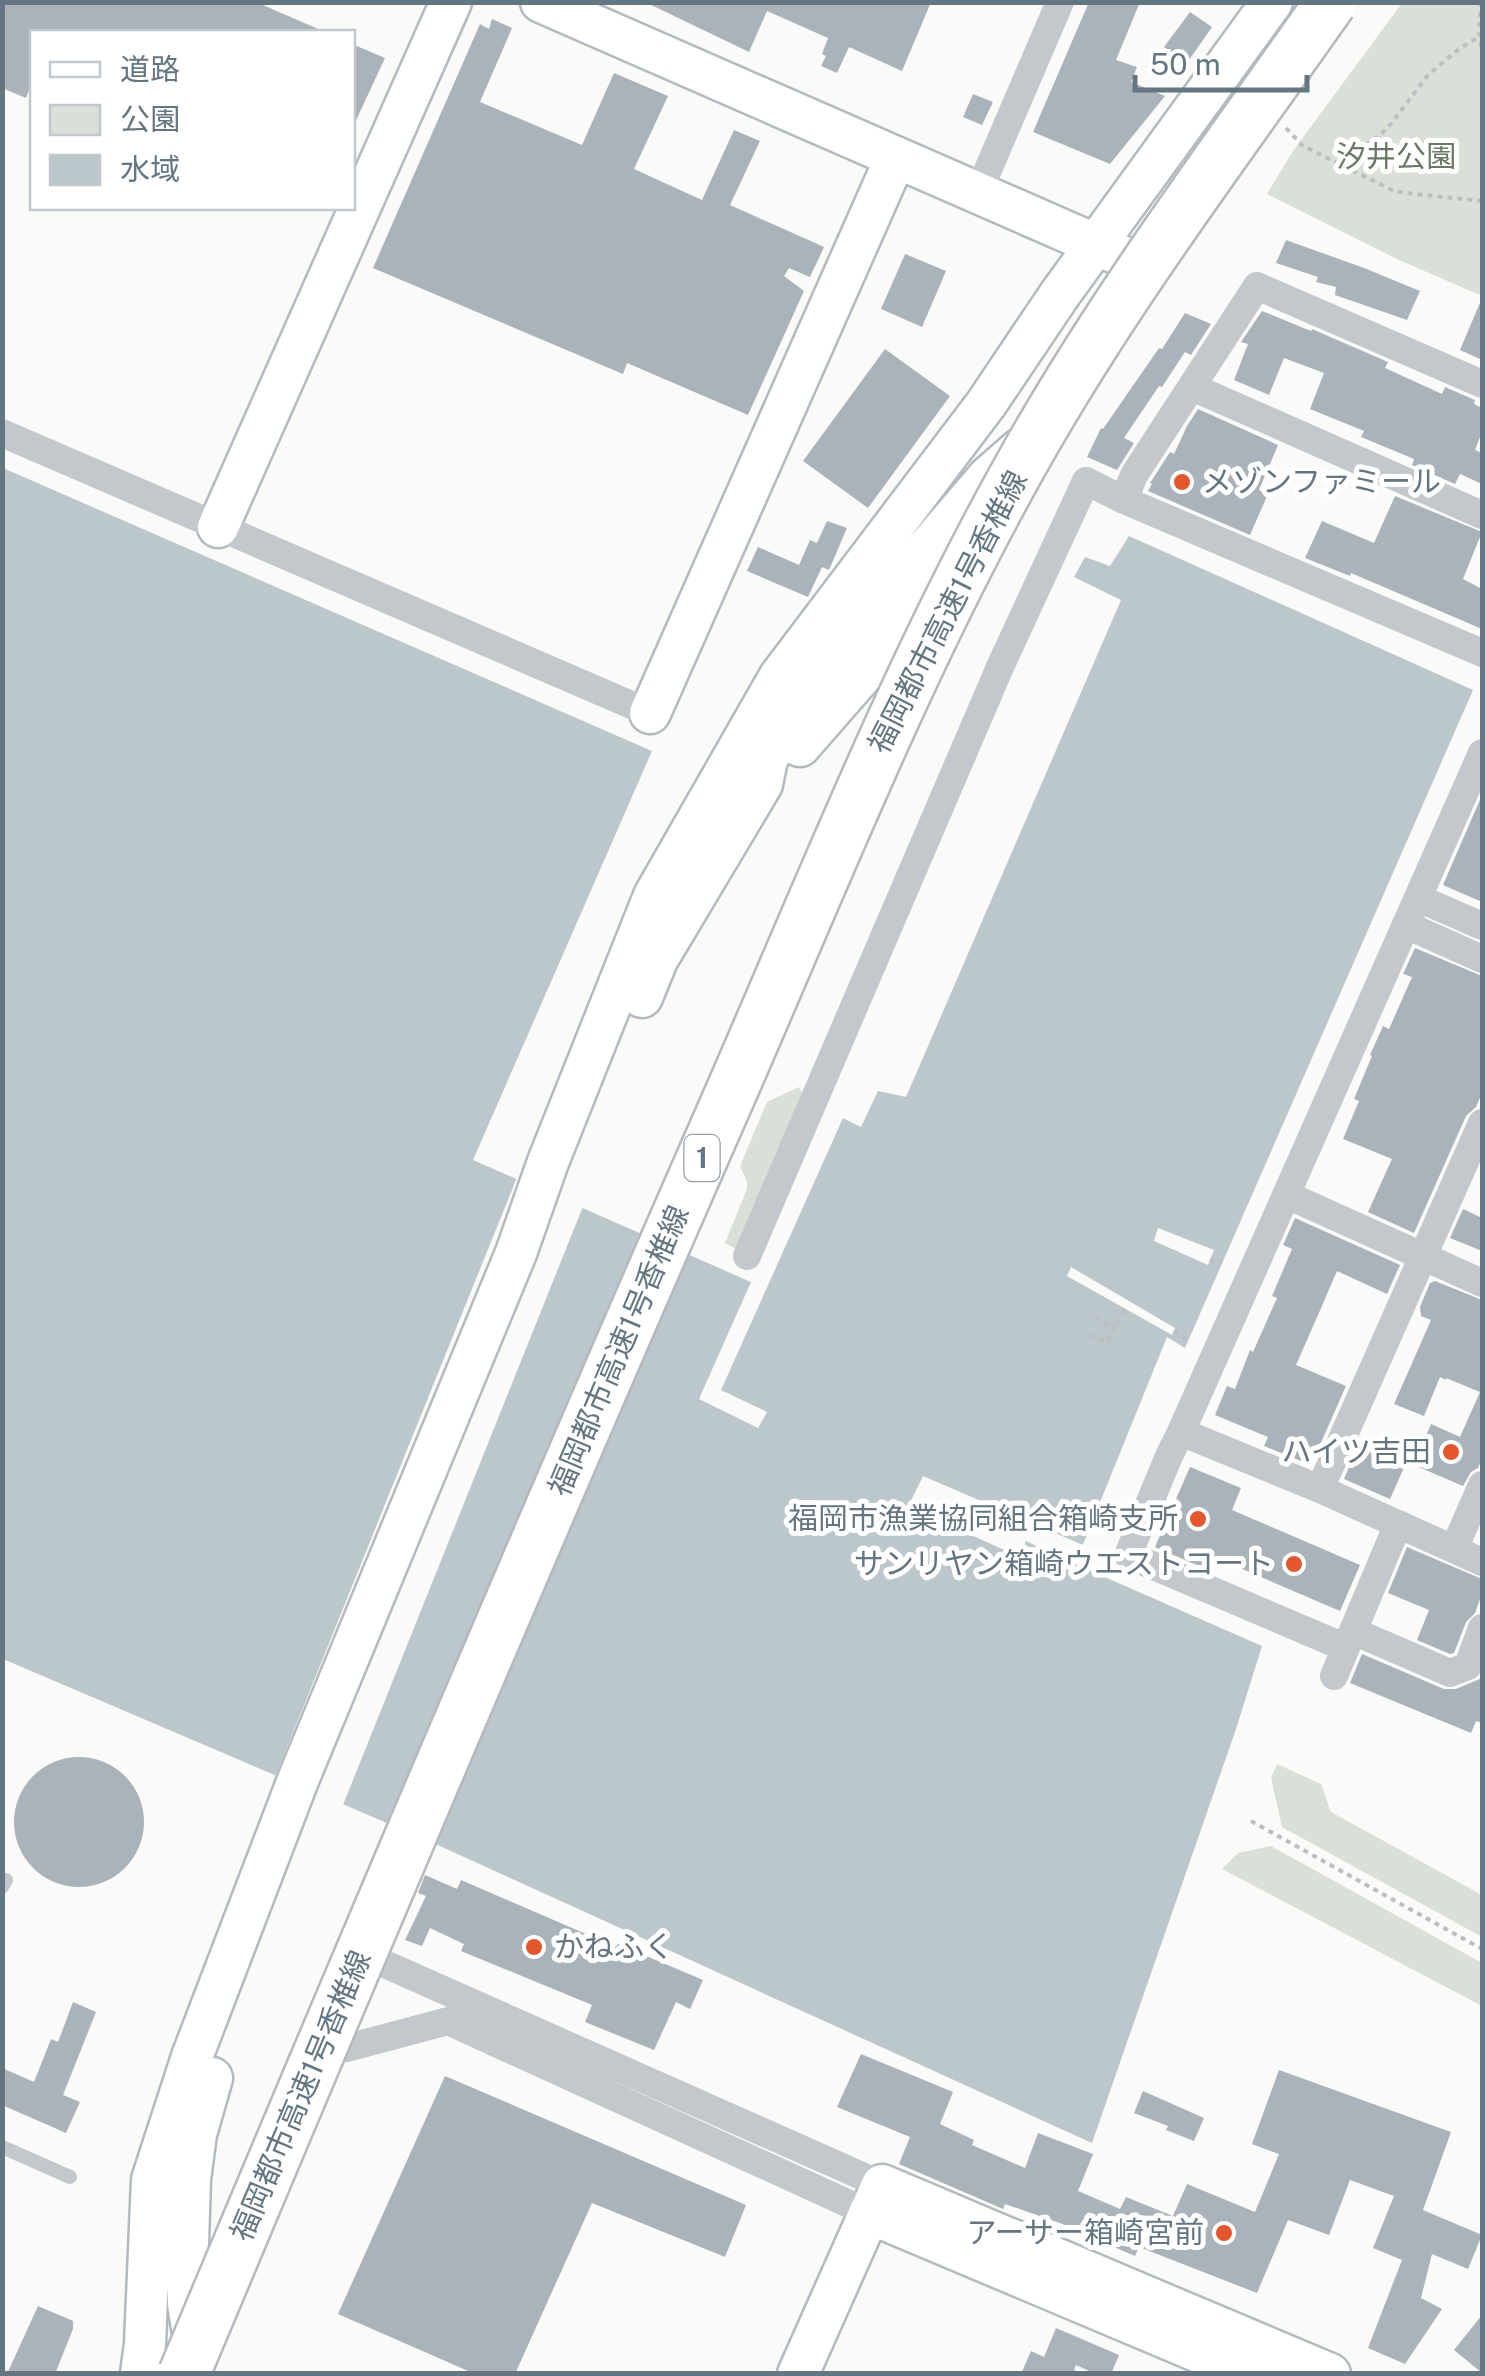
<svg xmlns="http://www.w3.org/2000/svg" width="1485" height="2376" viewBox="0 0 1485 2376" font-family="'Public Sans','Noto Sans JP',sans-serif">
<style>
.green{fill:#dadfd7}
.water{fill:#bbc7cb}
.pier{fill:#fafaf8}
.building{fill:#aab3b9}
.lines{fill:none;stroke-linecap:round;stroke-linejoin:round}
.secondary-casing{stroke:#b3babf;stroke-width:45}
.path{stroke:#bbbfc2;stroke-width:4;stroke-dasharray:5 5;stroke-linecap:butt}
.lane{stroke:#c3c8cc;stroke-width:14}
.street{stroke:#c3c8cc;stroke-width:28}
.secondary{stroke:#fff;stroke-width:40}
.highway-bridge-casing{stroke:#b4b9bd;stroke-width:55;stroke-linecap:butt}
.highway-bridge{stroke:#fff;stroke-width:50}
.poi-dot{fill:#e4572e;stroke:#fff;stroke-width:4}
.labels{text-anchor:middle;stroke-width:10;stroke-linejoin:round;paint-order:stroke}
.shield{fill:#fff;stroke:#939fa8;stroke-width:2.5}
.shield-label{font-size:28px;font-weight:bold;fill:#657683}
.park-label{font-size:30px;fill:#687a64;stroke:#fff}
.poi-label{font-size:30px;fill:#657683;stroke:#fff;text-anchor:end}
.street-label{font-size:30px;fill:#657683;stroke:#fff}
</style>
<rect width="100%" height="100%" fill="#fafaf8"/>
<path class="green" d="M 1402,3 L 1482,3 L 1482,296 L 1399,260 L 1267,194 L 1293,151 Z
M 799,1087 L 802,1093 L 800,1101 L 738,1250 L 725,1243 L 747,1189 L 747,1182 L 740,1166 L 767,1102 Z
M 1277,1764 L 1321,1784 L 1331,1812 L 1482,1895 L 1482,1937 L 1282,1827 L 1271,1778 Z
M 1271,1846 L 1482,1963 L 1482,2006 L 1222,1869 L 1238,1853 Z"/>
<path class="water" d="M 3,468 L 652,751 L 473,1160 L 751,1282 L 699,1399 L 758,1428 L 767,1412 L 721,1390 L 843,1118 L 861,1127 L 878,1091 L 906,1097 L 1121,600 L 1074,577 L 1085,557 L 1110,566 L 1129,536 L 1473,690 L 1185,1348 L 1167,1337 L 1075,1564 L 1262,1646 L 1236,1729 L 1092,2143 L 429,1841 L 3,1659 Z"/>
<path class="pier" d="M 518,1175 L 584,1204 L 341,1810 L 273,1782 Z
M 1158,1228 L 1214,1250 L 1208,1265 L 1154,1241 Z
M 1071,1267 L 1175,1328 L 1172,1335 L 1067,1276 Z
M 923,1476 L 1083,1545 L 1075,1564 L 1026,1541 L 1018,1556 L 908,1507 Z"/>
<path class="building" d="M 2,2 L 256,2 L 325,32 L 32,32 L 32,82 L 26,98 L 2,88 Z
M 645,2 L 931,2 L 902,71 L 849,47 L 837,73 L 821,66 L 826,56 L 822,54 L 828,38 L 767,11 L 749,52 Z
M 1089,2 L 1140,2 L 1116,60 L 1137,67 L 1131,82 L 1165,96 L 1110,164 L 1033,132 Z
M 1190,12 L 1212,27 L 1187,63 L 1164,47 Z
M 492,19 L 512,28 L 480,102 L 582,145 L 614,73 L 668,96 L 634,169 L 702,200 L 734,130 L 760,141 L 730,205 L 824,247 L 810,277 L 789,268 L 784,276 L 804,291 L 748,415 L 627,363 L 623,374 L 373,268 L 480,24 L 489,29 Z
M 352,44 L 385,58 L 352,129 Z
M 973,94 L 993,102 L 982,125 L 963,117 Z
M 1286,240 L 1364,268 L 1420,291 L 1407,320 L 1335,295 L 1336,287 L 1316,282 L 1318,277 L 1276,263 Z
M 905,254 L 946,271 L 922,327 L 881,309 Z
M 1482,298 L 1482,360 L 1460,350 Z
M 1262,311 L 1311,331 L 1312,329 L 1388,362 L 1385,368 L 1442,394 L 1445,387 L 1475,400 L 1474,404 L 1482,408 L 1482,432 L 1475,450 L 1482,453 L 1482,484 L 1460,474 L 1455,484 L 1412,465 L 1414,459 L 1361,437 L 1364,431 L 1310,409 L 1324,373 L 1284,358 L 1269,395 L 1234,380 L 1248,344 L 1241,342 Z
M 1185,313 L 1211,324 L 1191,355 L 1185,352 L 1162,387 L 1159,386 L 1124,438 L 1134,443 L 1117,470 L 1087,457 L 1101,428 L 1103,429 L 1159,348 L 1162,349 Z
M 885,349 L 950,396 L 868,508 L 803,461 Z
M 1198,409 L 1278,445 L 1259,490 L 1268,494 L 1250,535 L 1148,491 L 1152,484 L 1150,483 L 1170,452 L 1174,454 L 1187,426 Z
M 1395,496 L 1482,532 L 1463,579 L 1482,589 L 1482,629 L 1351,573 L 1350,576 L 1305,558 L 1322,521 L 1374,543 Z
M 827,521 L 847,528 L 829,570 L 822,567 L 808,597 L 747,571 L 758,547 L 799,565 L 810,540 L 817,543 Z
M 1482,795 L 1482,902 L 1443,885 Z
M 1415,948 L 1482,976 L 1482,1093 L 1476,1107 L 1466,1116 L 1414,1233 L 1368,1212 L 1392,1159 L 1343,1139 L 1359,1101 L 1354,1099 L 1372,1056 L 1370,1055 L 1383,1026 L 1389,1029 L 1412,977 L 1403,974 Z
M 1463,1209 L 1482,1218 L 1482,1251 L 1450,1238 Z
M 1295,1218 L 1400,1265 L 1387,1294 L 1337,1271 L 1318,1315 L 1296,1365 L 1346,1386 L 1311,1465 L 1264,1446 L 1268,1437 L 1215,1415 L 1227,1386 L 1235,1389 L 1250,1350 L 1253,1352 L 1277,1298 L 1272,1296 L 1292,1249 L 1283,1245 Z
M 1435,1281 L 1482,1300 L 1482,1458 L 1478,1468 L 1471,1472 L 1463,1486 L 1414,1465 L 1431,1424 L 1460,1437 L 1480,1392 L 1446,1378 L 1446,1380 L 1440,1377 L 1424,1416 L 1394,1404 L 1431,1320 L 1421,1316 L 1420,1307 L 1430,1283 Z
M 1359,1443 L 1406,1463 L 1390,1499 L 1344,1479 Z
M 1190,1467 L 1241,1488 L 1232,1510 L 1360,1565 L 1340,1611 L 1212,1556 L 1206,1569 L 1155,1547 Z
M 1407,1547 L 1482,1579 L 1482,1594 L 1475,1613 L 1466,1622 L 1454,1653 L 1450,1654 L 1417,1640 L 1429,1610 L 1388,1593 Z
M 1362,1654 L 1444,1689 L 1456,1689 L 1482,1678 L 1482,1723 L 1476,1721 L 1471,1733 L 1350,1683 Z
M14 1822a65 65 0 1 1 130 0a65 65 0 1 1-130 0Z
M 425,1875 L 457,1889 L 461,1880 L 616,1947 L 618,1944 L 703,1980 L 690,2009 L 676,2002 L 654,2050 L 585,2022 L 592,2005 L 461,1951 L 464,1944 L 430,1928 L 422,1946 L 405,1940 L 426,1896 L 418,1893 Z
M 73,2002 L 96,2012 L 63,2095 L 80,2102 L 66,2133 L 2,2105 L 2,2068 L 34,2082 L 51,2039 L 58,2042 Z
M 861,2054 L 953,2092 L 940,2124 L 974,2140 L 972,2145 L 1025,2168 L 1038,2133 L 1093,2154 L 1078,2191 L 1120,2209 L 1126,2197 L 1173,2216 L 1187,2184 L 1255,2212 L 1279,2154 L 1252,2144 L 1279,2070 L 1451,2132 L 1423,2210 L 1482,2235 L 1468,2269 L 1432,2254 L 1421,2298 L 1442,2309 L 1405,2364 L 1368,2348 L 1402,2260 L 1373,2248 L 1394,2196 L 1350,2180 L 1329,2235 L 1288,2220 L 1257,2293 L 1139,2247 L 1135,2256 L 1093,2238 L 1094,2235 L 1005,2204 L 1003,2209 L 899,2164 L 910,2137 L 837,2107 Z
M 445,2076 L 746,2205 L 725,2257 L 592,2203 L 515,2374 L 475,2374 L 338,2314 Z
M 1143,2091 L 1204,2118 L 1194,2141 L 1166,2130 L 1168,2126 L 1134,2113 Z
M 38,2306 L 73,2321 L 73,2329 L 55,2374 L 7,2374 Z
M 1482,2315 L 1482,2373 L 1454,2350 Z
M 1056,2328 L 1119,2355 L 1111,2374 L 1096,2374 L 1076,2365 L 1074,2370 L 1083,2374 L 1021,2374 L 1031,2351 L 1044,2357 Z"/>
<g class="lines">
<g class="secondary-casing">
<path id="secondary" d="M 541,2 L 1122,256
M 218,527 L 451,2
M 650,713 L 896,157
M 800,746 L 897,635 L 950,569
M 642,997 L 657,960 L 762,784 L 767,759 L 813,687 L 859,628 L 988,477 L 1020,449
M 869,2213 L 1251,2374
M 196,2351 L 188,2304 L 187,2273 L 190,2179 L 196,2134 L 212,2078
M 141,2374 L 145,2344 L 152,2180 L 192,2057 L 298,1780 L 516,1253 L 548,1162 L 654,896 L 780,676 L 986,404 L 1060,294 L 1272,2
M 798,2374 L 882,2185 L 1330,2374"/>
</g>
<path class="path" d="M 1481,2 L 1479,30 L 1482,55
M 1286,128 L 1303,146 L 1392,190 L 1405,193 L 1482,201
M 1342,164 L 1387,129 L 1428,75 L 1459,49 L 1480,36
M 1210,1260 L 1221,1264
M 1095,1318 L 1115,1327
M 1174,1331 L 1188,1340
M 1090,1335 L 1107,1342 L 1125,1308
M 1251,1821 L 1482,1949"/>
<path class="lane" d="M 2,1887 L 6,1880
M 2,2147 L 70,2177"/>
<path class="street" d="M 978,193 L 1060,2
M 1192,387 L 1482,515
M 2,433 L 650,713
M 1124,500 L 1134,475 L 1257,286 L 1482,384
M 1482,753 L 1181,1432 L 1320,1489 L 1482,1562
M 1418,898 L 1482,926
M 1406,925 L 1482,959
M 1287,1195 L 1482,1283
M 747,1256 L 1000,667 L 1086,481 L 1124,500 L 1482,653
M 1181,1432 L 1169,1456 L 1128,1555 L 1344,1647
M 1320,1489 L 1482,1123
M 1398,1524 L 1353,1631 L 1450,1673 L 1468,1666 L 1482,1628
M 1454,1549 L 1482,1485
M 1334,1676 L 1352,1633
M 387,1965 L 882,2185
M 347,2048 L 448,2021 L 869,2213"/>
<use href="#secondary" class="secondary"/>
<g class="highway-bridge-casing">
<path id="highway-bridge" d="M 184,2374 C 362,1949 541,1525 726,1104 C 822,885 909,662 1027,454 C 1117,295 1227,150 1331,2"/>
</g>
<use href="#highway-bridge" class="highway-bridge"/>
</g>
<g class="poi-dot">
<circle cx="1182" cy="482" r="10"/>
<circle cx="1451" cy="1452" r="10"/>
<circle cx="1198" cy="1519" r="10"/>
<circle cx="1294" cy="1564" r="10"/>
<circle cx="534" cy="1947" r="10"/>
<circle cx="1224" cy="2233" r="10"/>
</g>
<g class="labels">
<rect class="shield" x="684.5" y="1135" width="35" height="46" rx="8"/>
<g class="shield-label">
<text x="702" y="1168">1</text>
</g>
<g class="park-label">
<text x="1396" y="167">汐井公園</text>
</g>
<g class="poi-label">
<text x="1202" y="492" text-anchor="start">メゾンファミール</text>
<text x="1431" y="1462">ハイツ吉田</text>
<text x="1178" y="1529">福岡市漁業協同組合箱崎支所</text>
<text x="1274" y="1574">サンリヤン箱崎ウエストコート</text>
<text x="554" y="1957" text-anchor="start">かねふく</text>
<text x="1204" y="2243">アーサー箱崎宮前</text>
</g>
<g class="street-label">
<text transform="translate(948 612) rotate(-63)" y="10">福岡都市高速1号香椎線</text>
<text transform="translate(619 1351) rotate(-67)" y="10">福岡都市高速1号香椎線</text>
<text transform="translate(301 2096) rotate(-67)" y="10">福岡都市高速1号香椎線</text>
</g>
</g>
<rect width="1485" height="2376" fill="none" stroke="#657683" stroke-width="10"/>
<rect x="30" y="30" width="325" height="180" fill="#ffffff" stroke="#c1c8cd" stroke-width="2.5"/>
<rect x="50" y="62" width="50" height="15" fill="#ffffff" stroke="#c1c8cd" stroke-width="2.5"/>
<text x="120" y="80" font-size="30" fill="#657683">道路</text>
<rect x="50" y="105" width="50" height="30" fill="#dadfd7" stroke="#c1c8cd" stroke-width="2.5"/>
<text x="120" y="130" font-size="30" fill="#657683">公園</text>
<rect x="50" y="155" width="50" height="30" fill="#bbc7cb" stroke="#c1c8cd" stroke-width="2.5"/>
<text x="120" y="180" font-size="30" fill="#657683">水域</text>
<path d="M1135 75v15h172v-15" fill="none" stroke="#657683" stroke-width="5"/>
<text x="1150" y="75" font-size="30" fill="#657683" stroke="#ffffff" stroke-width="8" paint-order="stroke">50 m</text>
</svg>
